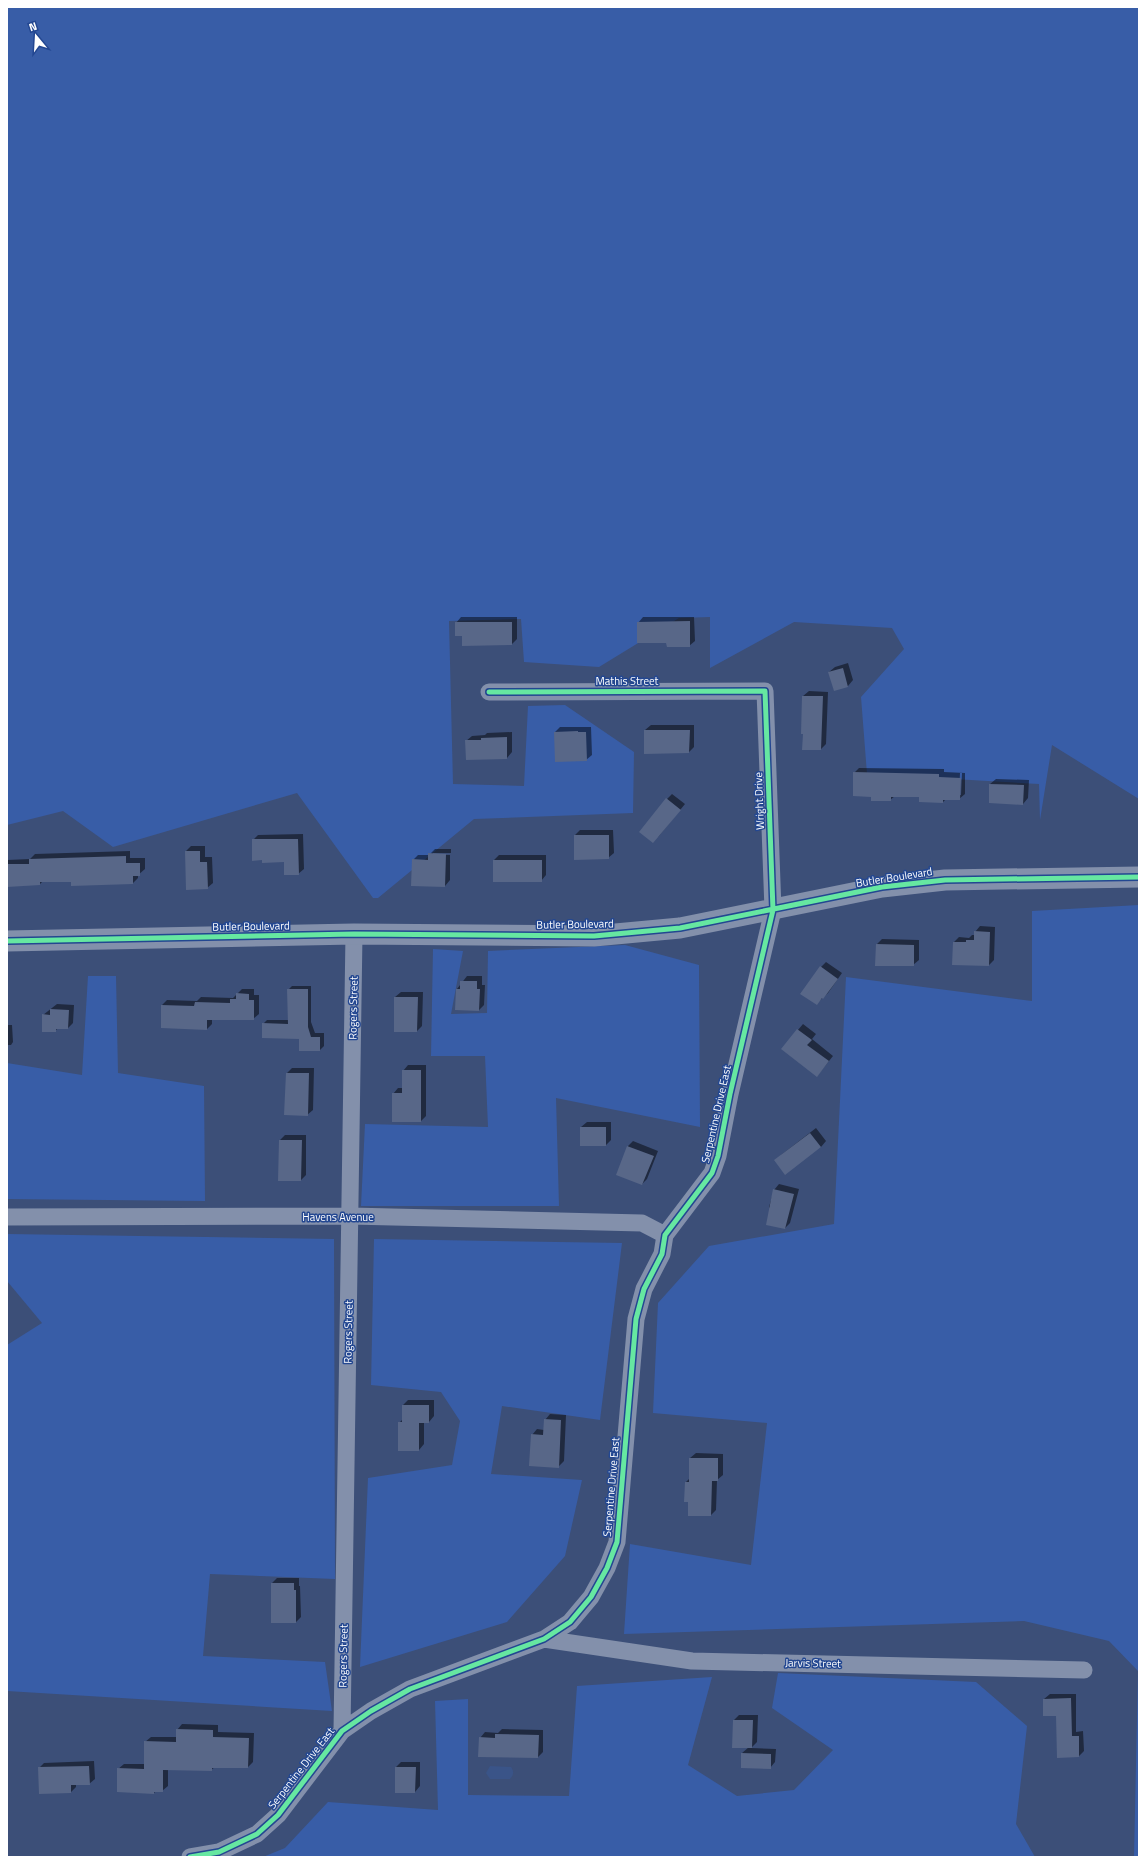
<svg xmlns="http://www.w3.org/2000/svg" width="1146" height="1864" viewBox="0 0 1146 1864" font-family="'Titillium Web',sans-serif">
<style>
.green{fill:#385da7}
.water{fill:#3a5488}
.shadow{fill:#0007;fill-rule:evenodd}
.building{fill:#586788}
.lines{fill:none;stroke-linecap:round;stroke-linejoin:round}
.minor{stroke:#8390ab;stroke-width:17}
.tertiary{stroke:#8390ab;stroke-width:21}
.cycleway-casing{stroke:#234791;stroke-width:8}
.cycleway{stroke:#66e7a1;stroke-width:5}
.labels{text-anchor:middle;stroke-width:3;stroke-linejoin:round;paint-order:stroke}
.street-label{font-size:11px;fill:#fff;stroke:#234791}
</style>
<rect width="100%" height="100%" fill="#3c4f78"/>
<path class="green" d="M 7,7 L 1139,7 L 1139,799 L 1052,745 L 1040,820 L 1039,784 L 867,774 L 861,697 L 904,649 L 892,628 L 794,622 L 710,668 L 710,617 L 679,618 L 599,667 L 524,662 L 521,619 L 449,621 L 453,784 L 524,786 L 528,706 L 565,705 L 634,752 L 633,813 L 474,819 L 378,898 L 373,898 L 297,793 L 113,847 L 63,811 L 7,825 Z
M 1139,905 L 1139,1857 L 1134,1857 L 1138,1671 L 1109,1641 L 1024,1621 L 624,1634 L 630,1544 L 751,1565 L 767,1423 L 653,1413 L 658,1303 L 709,1246 L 834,1224 L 846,977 L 1032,1001 L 1032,911 Z
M 625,945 L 699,965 L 700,1127 L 556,1098 L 559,1206 L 361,1206 L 365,1124 L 488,1127 L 485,1056 L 431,1056 L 433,949 L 463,951 L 451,1014 L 487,1013 L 488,951 Z
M 88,976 L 116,976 L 118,1073 L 204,1086 L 205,1201 L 7,1199 L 7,1063 L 82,1075 Z
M 7,1234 L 334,1239 L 335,1579 L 210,1574 L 203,1656 L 325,1662 L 332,1711 L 7,1691 L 7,1345 L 42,1323 L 7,1281 Z
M 374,1239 L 622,1243 L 600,1420 L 502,1406 L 491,1474 L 582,1480 L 565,1556 L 507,1622 L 360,1667 L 368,1478 L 452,1465 L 460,1421 L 441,1392 L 371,1385 Z
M 778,1673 L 976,1682 L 1027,1726 L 1016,1824 L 1035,1857 L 263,1857 L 285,1848 L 328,1802 L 438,1810 L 435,1701 L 468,1699 L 468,1795 L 569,1796 L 577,1686 L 712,1677 L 688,1765 L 737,1796 L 794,1790 L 833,1750 L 772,1708 Z"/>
<path class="water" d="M 490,1766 L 511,1767 C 514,1771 514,1775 510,1779 L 490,1779 L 486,1773 Z"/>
<path class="shadow" d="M 461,617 L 517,617 L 517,639 L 512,644 L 463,635 L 456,623 Z
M 643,617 L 694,617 L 695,641 L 689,646 L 668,642 L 638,623 Z
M 848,663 L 853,680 L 848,686 L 834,689 L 829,672 L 835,667 Z
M 809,691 L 828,692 L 826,744 L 821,749 L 802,733 L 803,696 Z
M 651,725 L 694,725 L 694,747 L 689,752 L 645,730 Z
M 560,727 L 591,727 L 592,755 L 586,760 L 555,732 Z
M 512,732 L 512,752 L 507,758 L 466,741 L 472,736 L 485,735 L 487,733 Z
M 859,768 L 944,769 L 944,772 L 965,773 L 965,794 L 959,799 L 946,799 L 943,802 L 920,796 L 895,796 L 890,800 L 872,796 L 854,773 ZM 960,773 L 962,773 L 961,795 L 959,795 Z
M 996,779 L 1029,780 L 1028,798 L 1023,804 L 990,802 L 990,784 Z
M 672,794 L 685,804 L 658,837 L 667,799 Z
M 580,830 L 613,830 L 614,853 L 608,858 L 575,835 Z
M 303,834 L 304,869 L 298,874 L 285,861 L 253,840 L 258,835 Z
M 191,846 L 205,846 L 205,857 L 212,857 L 213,883 L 207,888 L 186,851 Z
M 435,849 L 451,849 L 451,853 L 433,853 L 433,855 L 450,855 L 450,880 L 445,886 L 413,860 L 418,855 L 429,855 Z
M 130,851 L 130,858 L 145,858 L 145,869 L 138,875 L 138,878 L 133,883 L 43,881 L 40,884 L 7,886 L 7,860 L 30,859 L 35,854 Z
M 499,855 L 546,855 L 546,875 L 541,881 L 494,860 Z
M 980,926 L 995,927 L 994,960 L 989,965 L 954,942 L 959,937 L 969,938 L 972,935 L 975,935 L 975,932 Z
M 882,939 L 919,940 L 919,960 L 913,965 L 877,944 Z
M 826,962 L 842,973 L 828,993 L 816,1004 L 821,967 Z
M 467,976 L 482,976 L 482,985 L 485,985 L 484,1005 L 479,1010 L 457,989 Z
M 292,986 L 311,986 L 311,1022 L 315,1033 L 324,1033 L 324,1046 L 320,1050 L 300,1038 L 263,1024 L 267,1020 L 289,1020 L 288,990 Z
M 242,989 L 254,989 L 254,995 L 259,995 L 259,1014 L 253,1019 L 212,1019 L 212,1024 L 207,1029 L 162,1005 L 167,1000 L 197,1001 L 201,997 L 233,998 Z
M 401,992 L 423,992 L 422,1026 L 417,1031 L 395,997 Z
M 57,1004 L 74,1005 L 73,1023 L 68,1028 L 58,1028 L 55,1031 L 43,1015 Z
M 803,1024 L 816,1034 L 812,1039 L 833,1056 L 817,1076 L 782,1049 Z
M 7,1025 L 12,1025 L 13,1042 L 11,1045 L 7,1045 Z
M 408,1065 L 426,1065 L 426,1116 L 421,1121 L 393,1094 L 398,1088 L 403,1088 L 403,1071 Z
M 292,1068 L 314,1068 L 313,1110 L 307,1115 L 285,1114 L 287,1073 Z
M 587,1122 L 611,1122 L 611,1140 L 606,1145 L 581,1127 Z
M 816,1128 L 826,1141 L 821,1147 L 781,1155 Z
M 285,1135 L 306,1135 L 306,1175 L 301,1180 L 280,1140 Z
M 633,1141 L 658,1151 L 647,1179 L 642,1184 L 617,1174 L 628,1146 Z
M 779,1184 L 799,1189 L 790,1223 L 785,1228 L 769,1207 L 774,1190 Z
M 408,1400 L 434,1400 L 434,1416 L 429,1422 L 424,1422 L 424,1444 L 419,1450 L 399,1423 L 403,1419 L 403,1405 Z
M 550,1414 L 566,1415 L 564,1461 L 558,1467 L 532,1435 L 537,1429 L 544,1430 L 545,1420 Z
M 696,1453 L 723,1454 L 723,1475 L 717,1480 L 716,1510 L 711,1515 L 689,1515 L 689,1501 L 685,1501 L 686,1482 L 690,1478 L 690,1458 Z
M 277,1578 L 299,1578 L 299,1586 L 300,1586 L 301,1617 L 296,1622 L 272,1583 Z
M 1050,1694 L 1076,1694 L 1076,1732 L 1083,1731 L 1084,1751 L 1079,1756 L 1057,1715 L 1044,1699 Z
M 739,1715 L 758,1715 L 757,1742 L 751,1748 L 776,1749 L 775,1762 L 770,1768 L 742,1753 L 749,1747 L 734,1720 Z
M 182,1724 L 218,1725 L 218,1732 L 254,1733 L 253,1762 L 248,1767 L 215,1767 L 211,1770 L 168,1769 L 168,1786 L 162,1791 L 156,1791 L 154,1793 L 118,1769 L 124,1764 L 145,1764 L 145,1742 L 151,1737 L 177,1737 L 177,1730 Z
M 502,1729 L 543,1730 L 543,1752 L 538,1757 L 480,1738 L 485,1732 L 498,1733 Z
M 94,1761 L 95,1779 L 89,1784 L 76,1784 L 76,1787 L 71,1792 L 39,1768 L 44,1763 Z
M 401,1762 L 420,1762 L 420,1786 L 415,1792 L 396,1767 Z"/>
<path class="building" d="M 690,621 L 690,647 L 667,647 L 666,643 L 637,643 L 637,622 Z
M 455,622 L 512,622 L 512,645 L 462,646 L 462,636 L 455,636 Z
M 843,668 L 848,687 L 834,691 L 828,672 Z
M 802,696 L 823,696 L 821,750 L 802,750 L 803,734 L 801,734 Z
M 644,730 L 690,730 L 689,753 L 644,754 Z
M 578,731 L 578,732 L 586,732 L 587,761 L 555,762 L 554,732 Z
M 507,737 L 507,759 L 466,760 L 465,740 L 481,740 L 481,738 Z
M 853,772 L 939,774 L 939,777 L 961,778 L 960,800 L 943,800 L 943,803 L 919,802 L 919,797 L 891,797 L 891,801 L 871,801 L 871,797 L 853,796 Z
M 989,784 L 1024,785 L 1023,805 L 989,803 Z
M 666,798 L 681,810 L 653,843 L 639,832 Z
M 574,835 L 609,835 L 609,859 L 574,860 Z
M 252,839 L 298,839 L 299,875 L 284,875 L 284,862 L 262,863 L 262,860 L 252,861 Z
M 185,851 L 200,851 L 200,862 L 207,862 L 208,889 L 186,890 Z
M 428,853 L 446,854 L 445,887 L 411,886 L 412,859 L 428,860 Z
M 126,856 L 126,863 L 140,863 L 140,876 L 133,876 L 133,884 L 71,886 L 71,882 L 40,882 L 40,885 L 7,887 L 7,864 L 29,864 L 29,859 Z
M 493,860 L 542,860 L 542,882 L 493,882 Z
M 974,931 L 990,932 L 989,966 L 952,965 L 953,942 L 966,942 L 966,940 L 974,940 Z
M 876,944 L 914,945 L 914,966 L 875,966 Z
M 820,966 L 838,979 L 823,999 L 822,998 L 817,1005 L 800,994 Z
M 460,981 L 477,981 L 477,989 L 480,989 L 479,1011 L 455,1010 L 456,989 L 460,989 Z
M 287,989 L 308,989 L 308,1027 L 311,1037 L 320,1037 L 320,1051 L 299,1051 L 299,1039 L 262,1038 L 262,1023 L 288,1024 Z
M 236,993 L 249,994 L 249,1000 L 254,1000 L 254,1020 L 207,1020 L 207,1030 L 161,1028 L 161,1005 L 194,1006 L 195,1002 L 230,1003 L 230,999 L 236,999 Z
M 394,997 L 418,997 L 417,1032 L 394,1032 Z
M 50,1009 L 69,1010 L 68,1029 L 56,1029 L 56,1032 L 42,1032 L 42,1014 L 50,1015 Z
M 797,1029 L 812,1040 L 807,1045 L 829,1061 L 817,1077 L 781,1049 Z
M 402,1070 L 421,1070 L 421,1122 L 392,1122 L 392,1093 L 402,1093 Z
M 286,1073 L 309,1073 L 308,1116 L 284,1115 Z
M 580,1127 L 606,1127 L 606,1146 L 580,1146 Z
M 810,1133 L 821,1147 L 785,1175 L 774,1160 Z
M 279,1140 L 302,1140 L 301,1181 L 278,1181 Z
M 627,1146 L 654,1156 L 642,1185 L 616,1175 Z
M 773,1189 L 794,1194 L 785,1229 L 766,1225 Z
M 402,1405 L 429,1405 L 429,1423 L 419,1423 L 419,1451 L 398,1451 L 398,1422 L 402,1422 Z
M 544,1419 L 561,1420 L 559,1468 L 529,1466 L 531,1434 L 543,1435 Z
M 689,1458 L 718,1458 L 718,1481 L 712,1481 L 711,1516 L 688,1516 L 688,1502 L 684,1502 L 685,1482 L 689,1482 Z
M 271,1583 L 294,1583 L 294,1590 L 296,1590 L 296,1623 L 271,1623 Z
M 1071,1698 L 1072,1736 L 1079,1736 L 1079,1757 L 1057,1758 L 1056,1716 L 1043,1716 L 1043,1699 Z
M 733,1720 L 753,1720 L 752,1748 L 732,1748 Z
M 176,1729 L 213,1730 L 213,1737 L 249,1738 L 248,1768 L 212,1768 L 212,1771 L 163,1770 L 163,1792 L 154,1792 L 154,1794 L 117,1792 L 117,1768 L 144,1769 L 144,1741 L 176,1742 Z
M 495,1734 L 539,1735 L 538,1758 L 478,1757 L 479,1737 L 495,1738 Z
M 741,1753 L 771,1754 L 771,1769 L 741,1768 Z
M 89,1766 L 90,1785 L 71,1785 L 71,1793 L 39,1794 L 38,1767 Z
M 395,1767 L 416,1767 L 415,1793 L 395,1793 Z"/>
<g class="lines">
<path class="minor" d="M 7,1217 L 350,1216 L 642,1223 L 665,1235
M 544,1639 L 692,1661 L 1084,1670
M 342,1731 L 354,934
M 190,1857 L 219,1852 L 257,1834 L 278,1815 L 342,1731 L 371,1711 L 410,1689 L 544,1639 L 570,1622 L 591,1597 L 607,1568 L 617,1542 L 636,1319 L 644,1289 L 662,1254 L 665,1235 L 712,1173 L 718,1156 L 730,1094 L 773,910 L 765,691 L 489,692"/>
<path class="tertiary" d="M 7,941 L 354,934 L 594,936 L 680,928 L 882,887 L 945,880 L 1139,877"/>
<g class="cycleway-casing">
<path id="cycleway" d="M 7,941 L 354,934 L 594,936 L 680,928 L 882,887 L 945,880 L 1139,877
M 190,1857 L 219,1852 L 257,1834 L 278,1815 L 342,1731 L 371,1711 L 410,1689 L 544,1639 L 570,1622 L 591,1597 L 607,1568 L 617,1542 L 636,1319 L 644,1289 L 662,1254 L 665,1235 L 712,1173 L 718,1156 L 730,1094 L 773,910 L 765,691 L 489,692"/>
</g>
<use href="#cycleway" class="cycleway"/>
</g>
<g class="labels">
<g class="street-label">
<text x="627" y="685">Mathis Street</text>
<text transform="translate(759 801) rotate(-92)" y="4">Wright Drive</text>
<text transform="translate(894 877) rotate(-9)" y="4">Butler Boulevard</text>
<text transform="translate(575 924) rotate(-1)" y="4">Butler Boulevard</text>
<text transform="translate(251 926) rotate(-1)" y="4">Butler Boulevard</text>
<text transform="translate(353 1008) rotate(-89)" y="4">Rogers Street</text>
<text transform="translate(716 1114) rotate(-77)" y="4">Serpentine Drive East</text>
<text x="338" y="1221">Havens Avenue</text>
<text transform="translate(348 1332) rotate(-89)" y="4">Rogers Street</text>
<text transform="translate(611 1487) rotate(-85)" y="4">Serpentine Drive East</text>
<text transform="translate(343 1656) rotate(-89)" y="4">Rogers Street</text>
<text transform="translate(813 1663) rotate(1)" y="4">Jarvis Street</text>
<text transform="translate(301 1768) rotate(-52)" y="4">Serpentine Drive East</text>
</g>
</g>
<rect width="1146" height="1864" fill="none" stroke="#ffffff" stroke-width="16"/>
<g transform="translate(36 36) rotate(342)" stroke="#234791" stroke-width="3" paint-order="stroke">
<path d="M0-3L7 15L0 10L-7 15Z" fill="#ffffff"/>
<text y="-6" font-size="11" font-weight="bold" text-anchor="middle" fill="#ffffff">N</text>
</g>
</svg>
